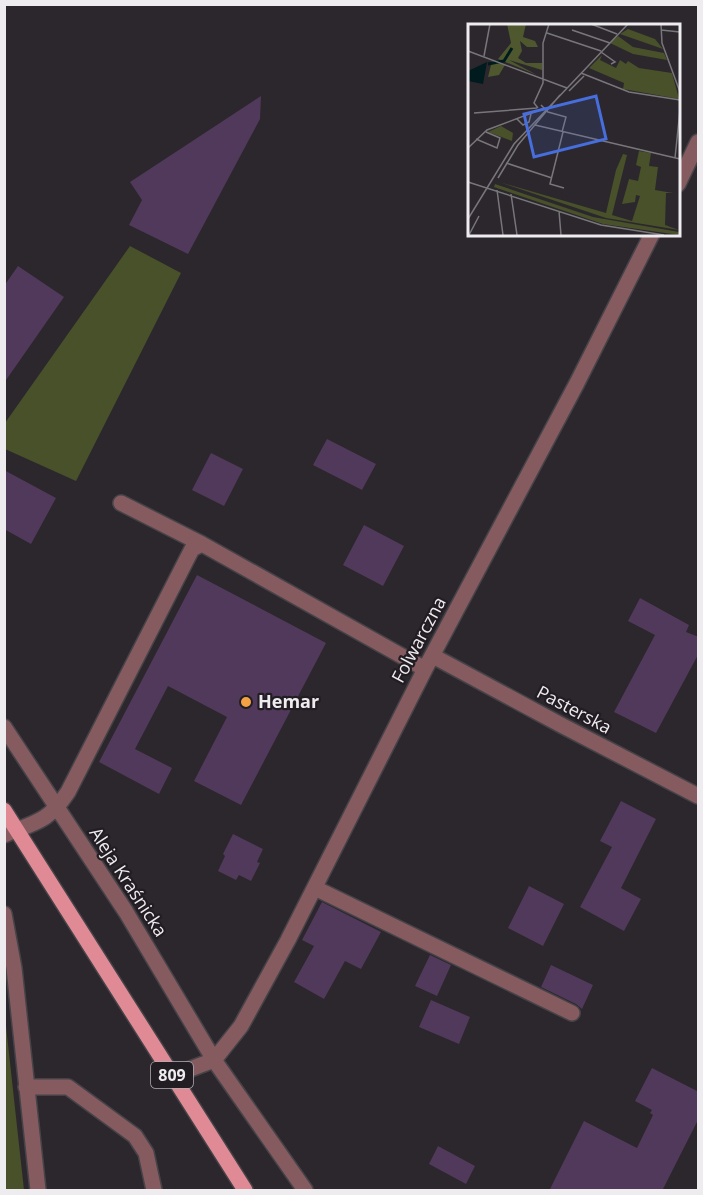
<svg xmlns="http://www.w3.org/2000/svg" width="703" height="1195" viewBox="0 0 703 1195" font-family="'Open Sans',sans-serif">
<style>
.green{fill:#485129}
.building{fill:#50395a}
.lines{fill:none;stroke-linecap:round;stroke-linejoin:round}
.minor-casing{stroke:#464348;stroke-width:18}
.major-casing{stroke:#464348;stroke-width:18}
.minor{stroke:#855b5f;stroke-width:15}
.major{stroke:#e08a95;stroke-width:15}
.poi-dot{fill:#f4a344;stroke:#221d23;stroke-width:2}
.labels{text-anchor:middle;stroke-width:4.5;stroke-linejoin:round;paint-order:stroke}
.shield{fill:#221d23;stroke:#b2aeb2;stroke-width:1.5}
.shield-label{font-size:16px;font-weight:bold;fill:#efecf0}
.street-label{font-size:18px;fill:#efecf0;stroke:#221d23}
.poi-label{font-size:18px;font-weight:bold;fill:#efecf0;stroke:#221d23;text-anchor:start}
.inset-river{fill:none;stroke:#001b1d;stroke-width:3}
.inset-road{fill:none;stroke:#79767b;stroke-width:1.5}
.view{fill:#476edd;fill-opacity:0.15;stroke:#476edd;stroke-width:3}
.inset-edge{fill:none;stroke:#efecf0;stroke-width:3}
</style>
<rect width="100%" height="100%" fill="#2b272d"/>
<path class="green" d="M 130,246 L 181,273 L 76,481 L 5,449 L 5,423 Z
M 4,1017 L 5,1017 L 24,1190 L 5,1190 Z"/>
<path class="building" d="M 261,96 L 260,119 L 188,254 L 129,225 L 142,200 L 130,182 Z
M 18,266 L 64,297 L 4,383 L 4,286 Z
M 327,439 L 376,464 L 362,490 L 313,465 Z
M 211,453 L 243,469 L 224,506 L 192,490 Z
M 4,470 L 56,498 L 31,544 L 4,529 Z
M 364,525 L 404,546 L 383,586 L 343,565 Z
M 197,575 L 326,643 L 241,805 L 194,781 L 227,717 L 168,686 L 135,749 L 172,768 L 159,794 L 99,762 Z
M 640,598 L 689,625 L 686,632 L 699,637 L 699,653 L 656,733 L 614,712 L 655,635 L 628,621 Z
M 621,801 L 656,819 L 621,888 L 641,899 L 624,931 L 580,907 L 612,847 L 600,841 Z
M 233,834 L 263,849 L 257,862 L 260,863 L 251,881 L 239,875 L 236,880 L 218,871 L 225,856 L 223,854 Z
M 529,886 L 564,904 L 543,946 L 508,928 Z
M 322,902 L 381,932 L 361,969 L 345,961 L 324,999 L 294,982 L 314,946 L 302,940 Z
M 430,955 L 451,965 L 437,996 L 415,986 Z
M 551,965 L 593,985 L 582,1009 L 576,1004 L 541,987 Z
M 431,1000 L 470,1017 L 459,1044 L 419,1027 Z
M 652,1068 L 699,1092 L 699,1118 L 662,1191 L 549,1191 L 584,1121 L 637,1148 L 653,1115 L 650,1113 L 652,1110 L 635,1101 Z
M 438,1146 L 475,1166 L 466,1184 L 429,1164 Z"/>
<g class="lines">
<g class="minor-casing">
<path id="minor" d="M 678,184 L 698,142
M 121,503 L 202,544
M 433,656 L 563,726 L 698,796
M 4,727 L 126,912 L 214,1060 L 305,1190
M 4,835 C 36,822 48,822 68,792 L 192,549 L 202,544 L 425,669
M 315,888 L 572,1013
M 4,914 L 14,968 L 38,1190
M 172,1076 L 214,1060 L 241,1026 L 288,940 L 425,669 L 577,383 L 652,234
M 26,1087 L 68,1087 L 135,1136 L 146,1153 L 154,1190"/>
</g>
<g class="major-casing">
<path id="major" d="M 4,810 L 245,1190"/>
</g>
<use href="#minor" class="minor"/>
<use href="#major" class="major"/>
</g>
<circle class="poi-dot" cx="246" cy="702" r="6"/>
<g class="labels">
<rect class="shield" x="151" y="1062" width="42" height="26" rx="4.5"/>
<g class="shield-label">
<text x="172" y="1081">809</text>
</g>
<g class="street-label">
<text transform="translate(419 640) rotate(-62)" y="6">Folwarczna</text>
<text transform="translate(574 710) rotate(28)" y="6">Pasterska</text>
<text transform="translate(128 882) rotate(57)" y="6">Aleja Kraśnicka</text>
</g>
<g class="poi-label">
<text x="258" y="708">Hemar</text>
</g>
</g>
<g transform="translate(468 24)">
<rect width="212" height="212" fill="#2b272d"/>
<path d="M 160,5 L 187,15 L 195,25 L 152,10 ZM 150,12 L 165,23 L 196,29 L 199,36 L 165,30 L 142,19 ZM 134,31 L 132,36 L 148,44 L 152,36 L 158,40 L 160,37 L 171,44 L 204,49 L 211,75 L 155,65 L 156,59 L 121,44 ZM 33,102 L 45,109 L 44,117 L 20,108 ZM 171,127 L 183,129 L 181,142 L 190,143 L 187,166 L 205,169 L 198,169 L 197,201 L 211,206 L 138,194 L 31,158 L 138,189 L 148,146 L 155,130 L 159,131 L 144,191 L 164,197 L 172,172 L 168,171 L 167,178 L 154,180 L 161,155 L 170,157 L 173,143 L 168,141 ZM 27,160 L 125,193 L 211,208 L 211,211 L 135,200 L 26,163 Z" fill="#485129"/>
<path d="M 39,0 L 58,0 L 55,13 L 67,17 L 70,23 L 59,23 L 52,17 L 54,27 L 50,34 L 58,39 L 74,39 L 74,46 L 41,36 L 69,51 L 30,35 L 43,19 ZM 24,37 L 37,41 L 31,51 L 20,53 Z" fill="#4e572e"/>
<path d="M 19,38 L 15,60 L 0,57 L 0,47 Z" fill="#001b1d"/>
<path class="inset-river" d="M 20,40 L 36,37 L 44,24"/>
<path class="inset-road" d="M 123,0 L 149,10M 193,0 L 194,19 L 212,68M 104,6 L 142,19M 193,6 L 212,8M 79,9 L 133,27M 0,27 L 99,64M 133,28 L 147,38 L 143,40M 16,32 L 22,0M 113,49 L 161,68 L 212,76M 101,67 L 116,52M 73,81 L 80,88 L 98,93 L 94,108M 70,84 L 66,79 L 75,59 L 75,19 L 81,0M 6,89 L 69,84M 49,95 L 55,101 L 61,98 L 63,90M 67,101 L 212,135M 95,108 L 82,160 L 96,164M 8,115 L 29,124 L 32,114 L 18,108M 0,124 L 19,106 L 77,84M 207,134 L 212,86M 38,139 L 84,154M 30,154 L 50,121 L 92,71M 0,158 L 133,201 L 196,211M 29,166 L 35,211M 43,170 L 49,211M 91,187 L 93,211M 0,195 L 46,120 L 160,0M 1,211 L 11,192"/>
<path class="view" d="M 128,72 L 138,115 L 66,133 L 56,90 Z"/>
<rect width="212" height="212" class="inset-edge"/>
</g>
<rect width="703" height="1195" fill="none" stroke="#efecf0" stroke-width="12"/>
</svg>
